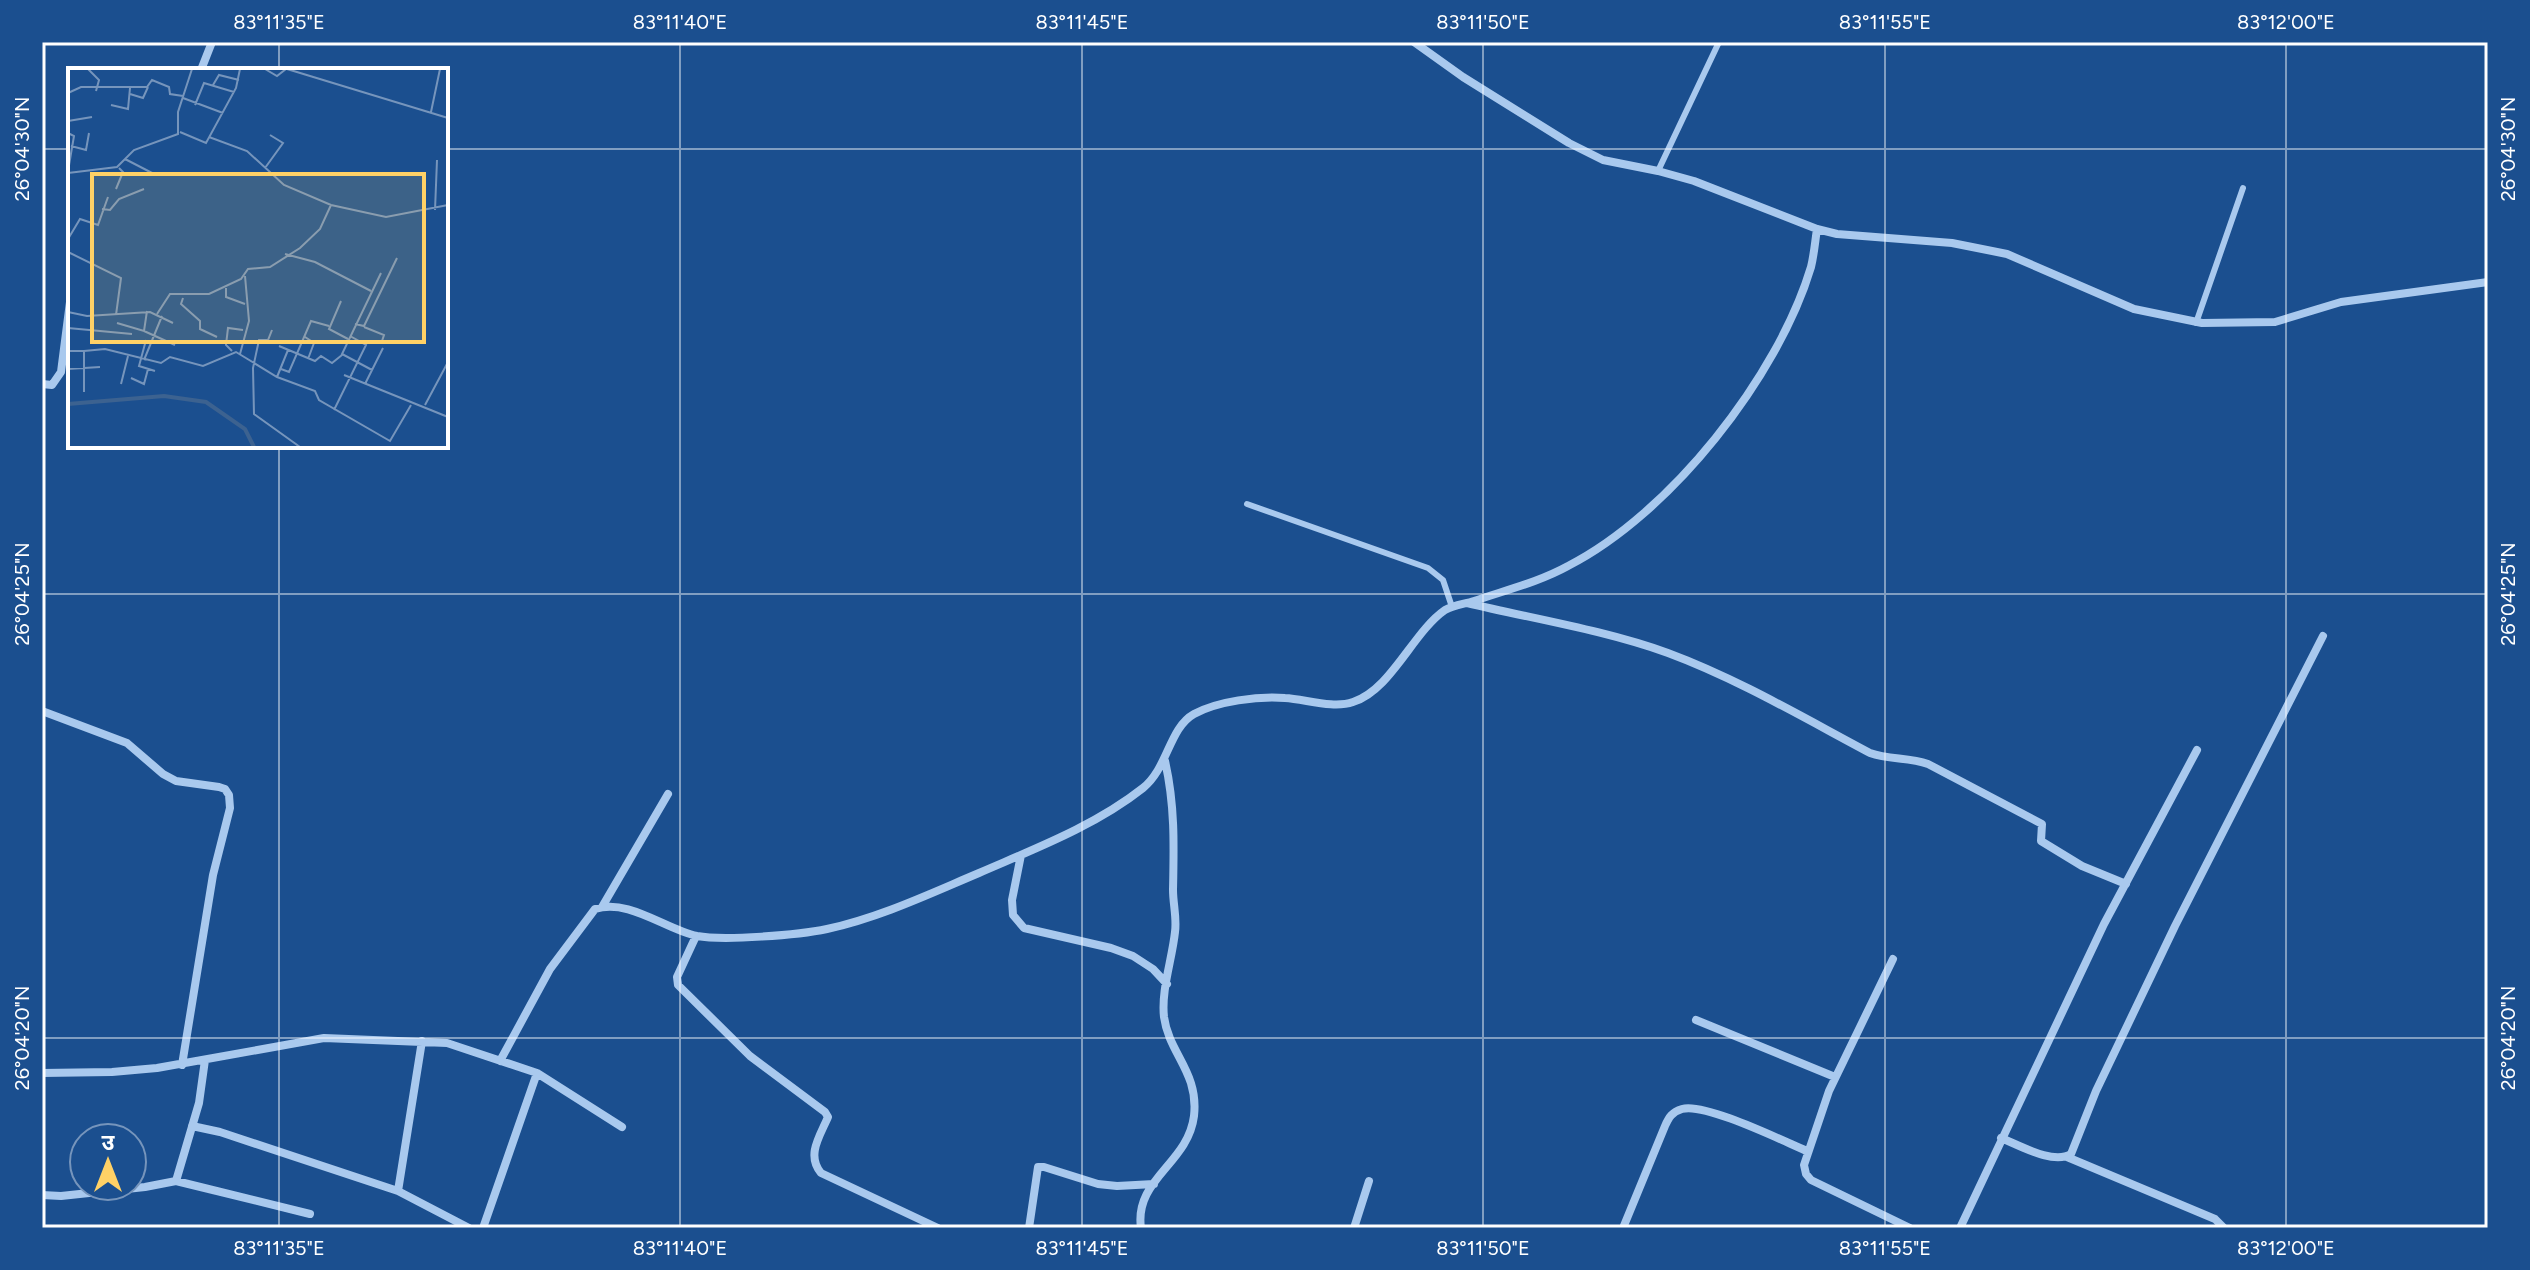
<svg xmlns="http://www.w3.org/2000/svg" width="2530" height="1270" viewBox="0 0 2530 1270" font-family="Figtree,'Noto Sans Devanagari',sans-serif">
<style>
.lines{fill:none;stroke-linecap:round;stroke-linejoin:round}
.lane{stroke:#a9c9ee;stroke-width:6}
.street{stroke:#a9c9ee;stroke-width:8}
.ticks{fill:none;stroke:#fff;stroke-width:2;stroke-opacity:0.45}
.inset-river{fill:none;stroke:#3c6290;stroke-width:4}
.inset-road{fill:none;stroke:#7695bc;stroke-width:2}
.view{fill:#ffd166;fill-opacity:0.15;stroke:#ffd166;stroke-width:4}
.inset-edge{fill:none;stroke:#fff;stroke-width:4}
.neatline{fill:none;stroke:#fff;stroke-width:3}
.ticks-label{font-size:20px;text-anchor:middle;fill:#fff}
</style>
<rect width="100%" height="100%" fill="#1b4f8f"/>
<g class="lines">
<path class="lane" d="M 1658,171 L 1719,42
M 2196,323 L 2243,188
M 1247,504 L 1428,568 L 1443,580 L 1452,607"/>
<path class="street" d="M 1414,42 L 1463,77 L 1569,143 L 1603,160 L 1658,171 L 1694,181 L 1817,229 L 1837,234 L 1952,243 L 2007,254 L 2134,309 L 2202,323 L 2275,322 L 2341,302 L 2488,282
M 201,70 L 212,42
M 42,384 L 52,385 L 61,372 L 70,302
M 1467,603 C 1534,619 1604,630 1668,653 C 1738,679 1804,718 1870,753 C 1889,760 1909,757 1928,764 L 2042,824 L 2041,841 L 2082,866 L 2126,884
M 42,711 L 127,743 L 163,774 L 176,781 L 219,787 L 225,789 L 229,795 L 230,808 L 213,875 L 182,1065
M 1021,855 L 1012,900 L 1013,915 L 1024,928 L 1111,948 L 1133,956 L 1153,969 L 1167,984
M 602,907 L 668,794
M 696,936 L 677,977 L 678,985 L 750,1056 L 825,1112 L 828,1117 C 820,1136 806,1155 821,1173 L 938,1228
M 1893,959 L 1829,1091 L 1804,1165 L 1806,1174 L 1811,1180 L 1910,1228
M 1696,1020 L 1835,1077
M 500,1061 L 550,969 L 595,909 C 628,898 665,929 697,936 C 724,941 799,935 827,929 C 881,917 929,894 979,873 C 1034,849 1095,826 1143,788 C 1168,768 1169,728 1194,714 C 1218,701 1258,696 1285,698 C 1305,699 1333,709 1353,702 C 1391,690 1413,632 1445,610 C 1454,605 1465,604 1474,601 C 1506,590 1539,582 1568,566 C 1670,514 1778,377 1811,267 C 1814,255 1815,242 1817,229
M 42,1073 L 112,1072 L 157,1068 L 324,1038 L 447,1043 L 537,1073 L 622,1127
M 192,1126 L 220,1132 L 398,1191 L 422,1041
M 2001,1138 C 2019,1145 2053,1165 2071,1154 L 2096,1091 L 2175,926 L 2323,636
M 2067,1157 L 2215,1219 L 2224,1228
M 176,1181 L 199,1103 L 205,1060
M 398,1191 L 469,1228
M 42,1195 L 61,1196 L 145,1187 L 176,1181 L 310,1214
M 483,1228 L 537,1073
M 1029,1228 L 1038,1167 L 1044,1167 L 1098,1184 L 1117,1186 L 1154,1184
M 1141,1228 C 1134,1179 1188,1164 1194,1116 C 1199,1072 1169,1054 1164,1017 C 1161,990 1172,960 1175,932 C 1177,918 1173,904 1173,890 C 1174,845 1175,805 1165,761
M 1354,1228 L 1369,1181
M 1623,1228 L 1665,1126 C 1669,1117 1672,1112 1682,1109 C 1704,1102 1783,1141 1807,1151
M 1960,1228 L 2104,924 L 2197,750"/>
</g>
<path class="ticks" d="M 279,42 L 279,70M 680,42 L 680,1228M 1082,42 L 1082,1228M 1483,42 L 1483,1228M 1885,42 L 1885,1228M 2286,42 L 2286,1228M 42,149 L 70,149M 446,149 L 2488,149M 279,446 L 279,1228M 42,594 L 2488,594M 42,1038 L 2488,1038"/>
<g transform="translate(68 68)">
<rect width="380" height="380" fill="#1b4f8f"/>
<path class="inset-river" d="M 0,336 L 96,328 L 138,334 L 177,361 L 186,379"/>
<path class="inset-road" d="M 20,1 L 31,12 L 28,23M 197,1 L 209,8 L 218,1M 219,1 L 380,50M 145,17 L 151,7 L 171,12M 0,25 L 13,19 L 79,19 L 84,12 L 101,19 L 102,26 L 115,28M 62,26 L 75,30 L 80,19M 115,30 L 155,45M 43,37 L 60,41 L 62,20M 127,37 L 136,15 L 166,24M 363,44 L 372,1M 0,53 L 24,49M 112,64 L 138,75 L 168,20 L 172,1M 0,65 L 6,68 L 0,103M 141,69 L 179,83 L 216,117 L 263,137 L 318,149 L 380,137M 3,78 L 18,82 L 21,65M 57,91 L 88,107M 197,100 L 215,75 L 202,67M 0,105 L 49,99 L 66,82 L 110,66 L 110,44 L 124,1M 48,121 L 55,104 L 51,100M 34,141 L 42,142 L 51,131 L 76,121M 367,142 L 369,92M 0,171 L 12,151 L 30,157 L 40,129M 0,184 L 53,210 L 48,247M 217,186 L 247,194 L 303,223M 158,220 L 158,229 L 177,236M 115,230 L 113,236 L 132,253 L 132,261 L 149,269M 273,233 L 261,261 L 280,271M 0,244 L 19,248 L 82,244 L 105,255M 89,246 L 102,226 L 141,226 L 173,211 L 180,201 L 202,199 L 232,180 L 252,161 L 263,137M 49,255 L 76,263 L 79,243M 287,256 L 296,258 L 329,190M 296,259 L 316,267 L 314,273M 0,260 L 64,266M 204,262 L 200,272 L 191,272 L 185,300 L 186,346 L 232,379M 76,263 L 107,277M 237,269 L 246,275 L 240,291M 78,272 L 71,298 L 87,303M 211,278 L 247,293 L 253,288 L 264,295 L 274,287M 0,283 L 16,283 L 16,324M 16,283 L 37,281 L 93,295 L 102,289 L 135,298 L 168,284 L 209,309 L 247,323 L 251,332 L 322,373 L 343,337M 164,283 L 158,277 L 160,260 L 175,262M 172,286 L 181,253 L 177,208M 76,292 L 94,248M 0,301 L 32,299M 213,301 L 221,304 L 243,253 L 261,258M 304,302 L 274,286 L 313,205M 276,307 L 380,349M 209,309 L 220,282M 63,310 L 76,316 L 80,301M 53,316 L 60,288M 297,316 L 315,280M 357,337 L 380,294M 266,342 L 298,277 L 282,268"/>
<path class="view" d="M 24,106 L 356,106 L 356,274 L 24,274 Z"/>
<rect width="380" height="380" class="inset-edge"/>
</g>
<rect width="2530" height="1270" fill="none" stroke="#1b4f8f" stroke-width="88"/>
<g transform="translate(108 1162)"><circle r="38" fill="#1b4f8f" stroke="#7695bc" stroke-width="2"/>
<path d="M0-6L14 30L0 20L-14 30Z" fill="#ffd166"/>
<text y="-12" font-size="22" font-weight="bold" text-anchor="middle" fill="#ffffff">उ</text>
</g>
<rect x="44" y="44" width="2442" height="1182" class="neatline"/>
<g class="ticks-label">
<text x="279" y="29">83°11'35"E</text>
<text x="680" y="29">83°11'40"E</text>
<text x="1082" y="29">83°11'45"E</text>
<text x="1483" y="29">83°11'50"E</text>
<text x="1885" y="29">83°11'55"E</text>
<text x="2286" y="29">83°12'00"E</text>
<text transform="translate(22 149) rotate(-90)" y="7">26°04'30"N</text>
<text transform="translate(2508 149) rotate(-90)" y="7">26°04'30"N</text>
<text transform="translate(22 594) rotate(-90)" y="7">26°04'25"N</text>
<text transform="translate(2508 594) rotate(-90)" y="7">26°04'25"N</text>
<text transform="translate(22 1038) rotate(-90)" y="7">26°04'20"N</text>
<text transform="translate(2508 1038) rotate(-90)" y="7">26°04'20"N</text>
<text x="279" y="1255">83°11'35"E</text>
<text x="680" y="1255">83°11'40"E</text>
<text x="1082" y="1255">83°11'45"E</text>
<text x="1483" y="1255">83°11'50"E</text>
<text x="1885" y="1255">83°11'55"E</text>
<text x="2286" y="1255">83°12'00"E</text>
</g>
</svg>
